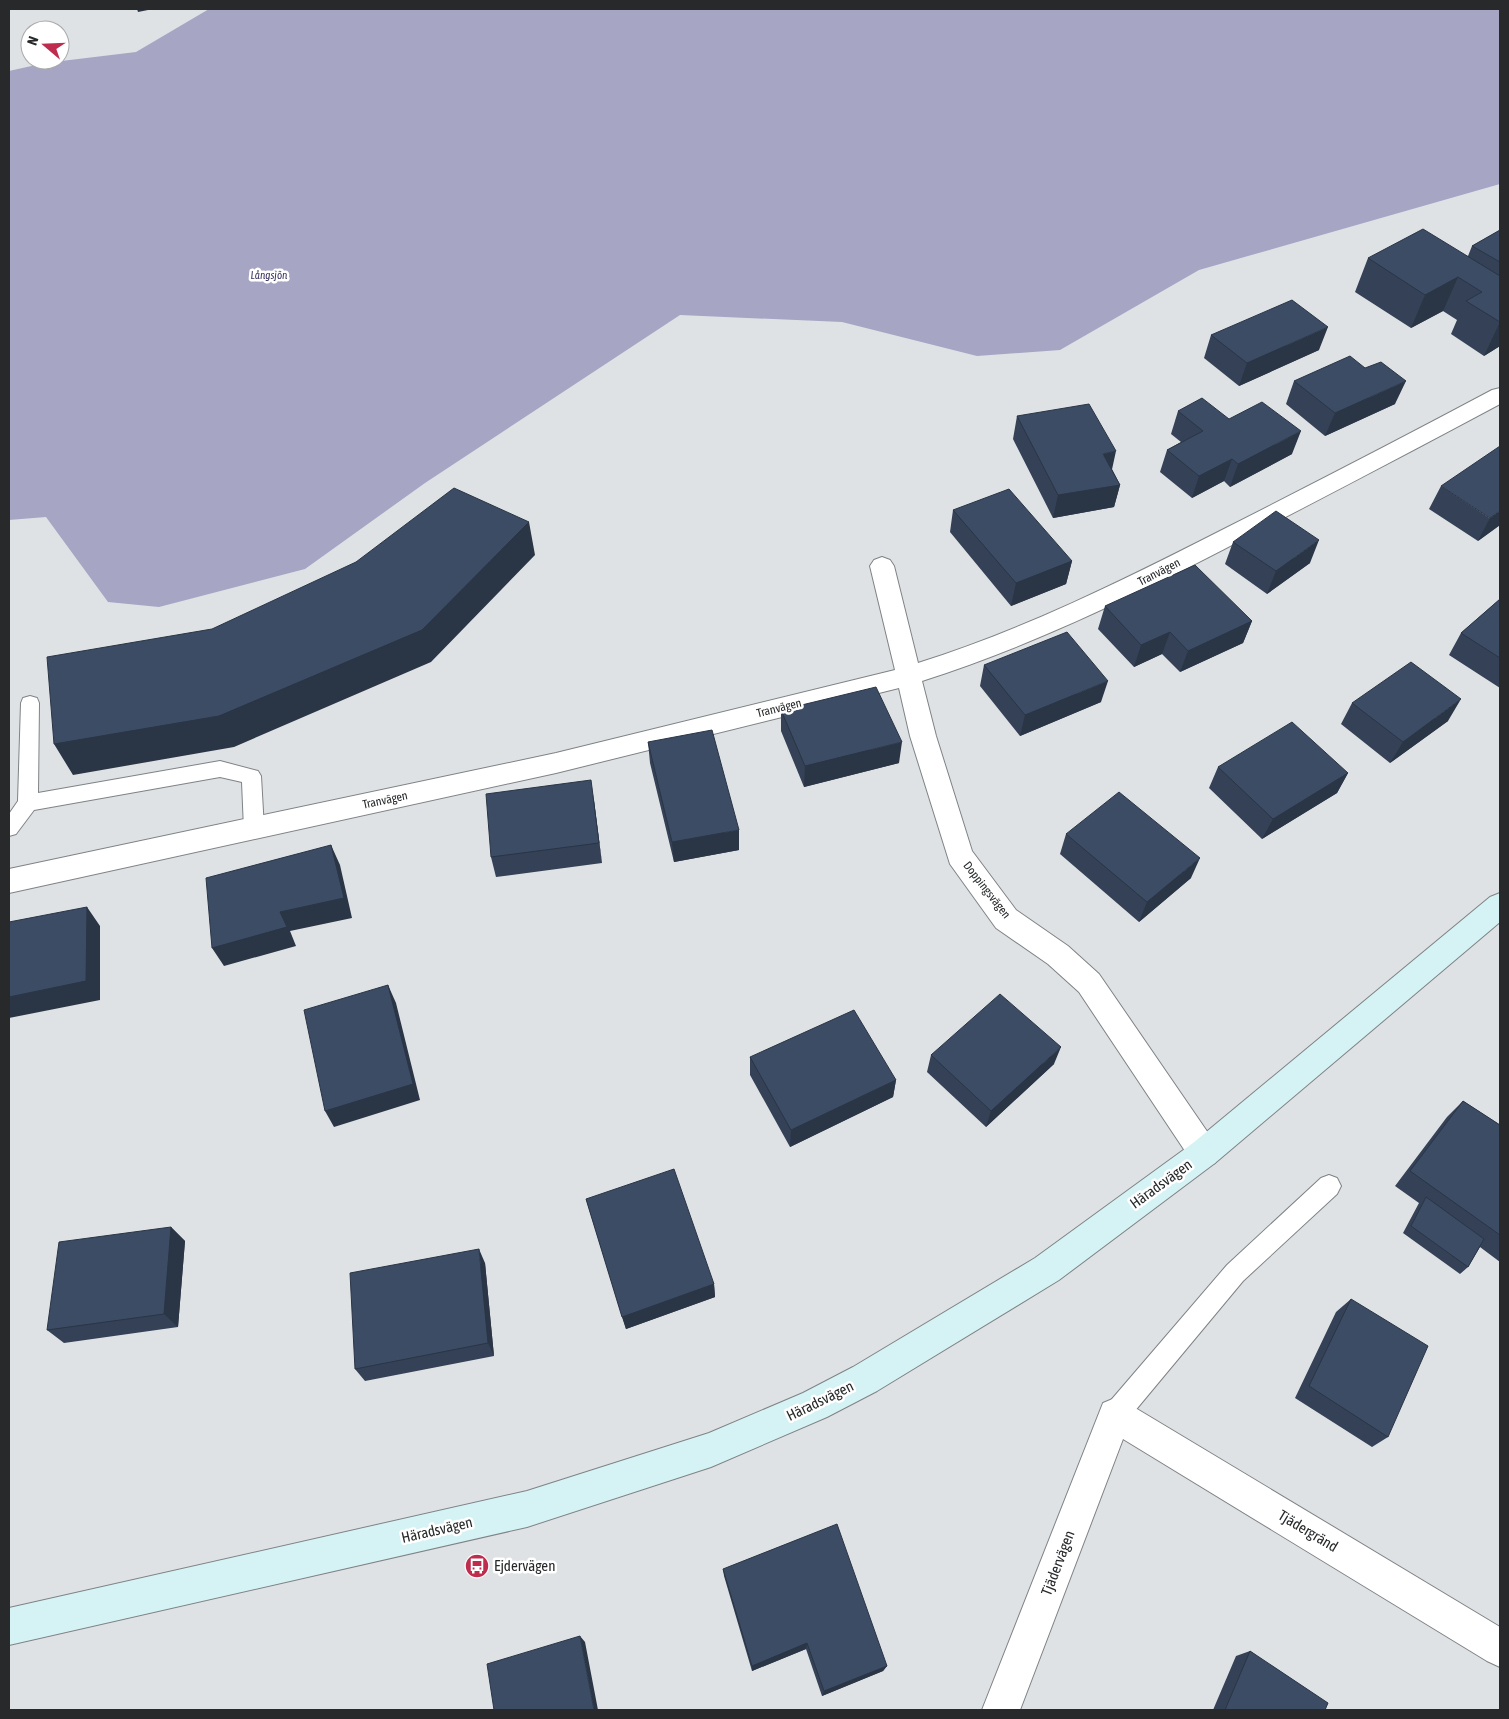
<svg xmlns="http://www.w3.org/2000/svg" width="1509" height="1719" viewBox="0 0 1509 1719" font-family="'Asap Condensed',sans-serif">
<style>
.water{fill:#a6a5c4}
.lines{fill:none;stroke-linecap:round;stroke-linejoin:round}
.lane-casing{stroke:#7f8385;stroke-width:2}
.street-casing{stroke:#7f8385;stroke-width:2}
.secondary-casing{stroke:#7f8385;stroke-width:2}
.lane{fill:#fff;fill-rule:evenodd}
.street{fill:#fff;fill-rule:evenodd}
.secondary{fill:#d5f3f5;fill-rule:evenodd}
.wall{fill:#344156}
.shaded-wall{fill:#2a3546}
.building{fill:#3c4c64;stroke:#2a3546}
.labels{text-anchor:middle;stroke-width:5;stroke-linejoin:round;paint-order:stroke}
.far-water-label{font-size:11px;font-style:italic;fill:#38325e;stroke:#fff}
.street-label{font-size:12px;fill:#27292a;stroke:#fff}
.near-street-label{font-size:15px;fill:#27292a;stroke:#fff}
.near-poi-label{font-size:15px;fill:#27292a;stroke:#fff;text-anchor:start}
</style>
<rect width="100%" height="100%" fill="#dee2e5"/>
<path class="water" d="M 209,9 L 1500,9 L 1500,184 L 1199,270 L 1060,350 L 977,356 L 842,322 L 680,315 L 425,483 L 305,569 L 159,607 L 108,602 L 46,517 L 9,520 L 9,71 L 45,63 L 136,52 Z"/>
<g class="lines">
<g class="lane-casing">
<path id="lane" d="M 30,696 L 37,698 L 39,703 L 38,793 L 220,761 L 258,771 L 261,776 L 264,829 L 261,835 L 254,837 L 247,835 L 244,829 L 242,782 L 220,777 L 34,810 L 16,834 L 9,836 L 9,814 L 18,801 L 21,703 L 23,698 Z
M 1329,1175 L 1337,1178 L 1341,1186 L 1337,1194 L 1243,1281 L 1124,1424 L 1115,1428 L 1106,1424 L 1102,1415 L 1106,1406 L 1227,1265 L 1321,1178 Z"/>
</g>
<g class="street-casing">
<path id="street" d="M 1500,388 L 1500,404 C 1418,448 1336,491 1253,534 C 1146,590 1038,644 922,681 L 936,736 L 972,851 L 1016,910 L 1068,946 L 1099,974 L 1215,1143 L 1220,1153 L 1215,1163 L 1204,1168 L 1193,1163 L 1079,992 L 1048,964 L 996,928 L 950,864 L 910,736 L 899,688 L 556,773 L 9,893 L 9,869 L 556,753 L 895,670 L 870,566 L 874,560 L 882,557 L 890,560 L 894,566 L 918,663 C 1023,630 1122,581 1220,531 C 1311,485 1402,438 1492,390 Z
M 1115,1398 L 1127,1403 L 1500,1627 L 1500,1667 L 1487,1661 L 1123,1439 L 1020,1710 L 982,1710 L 1103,1403 Z"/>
</g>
<g class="secondary-casing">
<path id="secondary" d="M 1500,893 L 1500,922 L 1215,1163 L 1059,1280 L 877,1391 L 827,1417 L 711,1467 L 527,1527 L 9,1645 L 9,1608 L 527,1491 L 709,1433 L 803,1393 L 853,1367 L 1035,1258 L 1193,1143 L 1490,897 Z"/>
</g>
<use href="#lane" class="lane"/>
<use href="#street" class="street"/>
<use href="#secondary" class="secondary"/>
</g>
<path class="wall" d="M 1500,230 L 1500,346 L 1484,356 L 1451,334 L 1457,320 L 1443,311 L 1411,328 L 1355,292 L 1368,258 L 1468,256 L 1472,246 Z
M 1211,335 L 1319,350 L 1239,386 L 1204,358 Z
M 1294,381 L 1395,404 L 1325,436 L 1286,404 Z
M 1178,411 L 1229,419 L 1292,454 L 1230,487 L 1224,481 L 1192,498 L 1160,472 L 1167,450 L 1181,442 L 1171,434 Z
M 1017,416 L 1112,469 L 1120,485 L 1114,507 L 1053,518 L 1013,439 Z
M 1441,486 L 1500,525 L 1478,541 L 1429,509 Z
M 953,510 L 1072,561 L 1066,584 L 1011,606 L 950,532 Z
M 1233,542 L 1310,563 L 1267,594 L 1225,564 Z
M 1500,599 L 1500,688 L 1449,655 L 1461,633 Z
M 1105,606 L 1252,621 L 1243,643 L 1180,672 L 1162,654 L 1134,667 L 1098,629 Z
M 984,665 L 1101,702 L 1020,736 L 980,686 Z
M 1352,703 L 1448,721 L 1390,763 L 1341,724 Z
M 781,710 L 899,763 L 804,787 L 781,731 Z
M 648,742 L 739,850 L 674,862 L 650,763 Z
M 1218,767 L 1348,773 L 1337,793 L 1262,839 L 1209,788 Z
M 594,801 L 602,863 L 496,877 L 491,857 Z
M 1066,834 L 1191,878 L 1139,922 L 1060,854 Z
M 931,1055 L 1054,1064 L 986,1127 L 927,1072 Z
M 750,1057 L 896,1080 L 893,1097 L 790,1147 L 750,1075 Z
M 1463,1101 L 1500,1125 L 1500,1262 L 1480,1247 L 1468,1267 L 1460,1274 L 1403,1233 L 1419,1203 L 1395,1186 L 1447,1117 Z
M 586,1199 L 714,1284 L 715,1297 L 626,1329 Z
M 171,1227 L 185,1241 L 178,1327 L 64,1343 L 47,1330 Z
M 485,1263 L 494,1356 L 365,1381 L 355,1369 Z
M 1351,1299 L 1388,1437 L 1372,1447 L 1295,1398 L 1336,1312 Z
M 723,1569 L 887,1666 L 883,1671 L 822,1696 L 806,1649 L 752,1671 L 724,1576 Z
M 1250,1651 L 1325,1710 L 1213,1710 L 1236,1656 Z"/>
<path class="shaded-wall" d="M 137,9 L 153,9 L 138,12 Z
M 1458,277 L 1443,311 L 1411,328 L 1425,295 Z
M 1500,322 L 1500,346 L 1484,356 Z
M 1328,327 L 1319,350 L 1239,386 L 1247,363 Z
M 1406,381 L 1395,404 L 1325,436 L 1335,413 Z
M 1301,431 L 1292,454 L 1230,487 L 1238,464 Z
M 1116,451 L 1111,474 L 1103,454 Z
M 1232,459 L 1224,481 L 1192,498 L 1199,476 Z
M 1120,485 L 1114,507 L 1053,518 L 1058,495 Z
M 1500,511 L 1500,525 L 1478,541 L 1490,518 Z
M 529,522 L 535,555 L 431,662 L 234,747 L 73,775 L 54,744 Z
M 1319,540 L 1310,563 L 1267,594 L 1276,571 Z
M 1072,561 L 1066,584 L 1011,606 L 1016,583 Z
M 1252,621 L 1243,643 L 1180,672 L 1188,651 Z
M 1170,632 L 1162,654 L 1134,667 L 1141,645 Z
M 1108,681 L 1101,702 L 1020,736 L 1025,715 Z
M 1461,699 L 1448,721 L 1390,763 L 1403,742 Z
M 902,742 L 899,763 L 804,787 L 805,766 Z
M 1348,773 L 1337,793 L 1262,839 L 1273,819 Z
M 591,780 L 594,801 L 602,863 L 599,843 Z
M 739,830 L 739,850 L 674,862 L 672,842 Z
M 331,845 L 340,865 L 352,918 L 290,931 L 296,946 L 224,966 L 212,948 Z
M 1200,858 L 1191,878 L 1139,922 L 1147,902 Z
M 87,907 L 100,926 L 100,1000 L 9,1018 L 9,997 Z
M 388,985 L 396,1003 L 420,1100 L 334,1127 L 325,1111 Z
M 1061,1047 L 1054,1064 L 986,1127 L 991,1111 Z
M 896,1080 L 893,1097 L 790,1147 L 791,1130 Z
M 171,1227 L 185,1241 L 178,1327 L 164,1314 Z
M 479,1249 L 485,1263 L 494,1356 L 488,1343 Z
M 714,1284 L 715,1297 L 626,1329 L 622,1317 Z
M 580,1636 L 585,1642 L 598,1710 L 594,1710 Z
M 807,1643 L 806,1649 L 752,1671 L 752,1666 Z
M 887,1666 L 883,1671 L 822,1696 L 824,1691 Z"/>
<path class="building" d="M 1423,229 L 1500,276 L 1500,322 L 1466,301 L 1482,292 L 1458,277 L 1425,295 L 1368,258 Z
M 1500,230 L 1500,262 L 1472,246 Z
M 1292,300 L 1328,327 L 1247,363 L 1211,335 Z
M 1350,356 L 1365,368 L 1381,362 L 1406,381 L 1335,413 L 1294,381 Z
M 1202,398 L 1229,419 L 1262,402 L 1301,431 L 1238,464 L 1232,459 L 1199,476 L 1167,450 L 1203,431 L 1178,411 Z
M 1089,404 L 1116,451 L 1103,454 L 1120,485 L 1058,495 L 1017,416 Z
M 1500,446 L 1500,511 L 1490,518 L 1441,486 Z
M 454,488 L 529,522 L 422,630 L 219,716 L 54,744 L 47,657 L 212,629 L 356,562 Z
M 1009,489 L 1072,561 L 1016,583 L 953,510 Z
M 1276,511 L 1319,540 L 1276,571 L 1233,542 Z
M 1195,565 L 1252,621 L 1188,651 L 1170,632 L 1141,645 L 1105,606 Z
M 1500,599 L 1500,658 L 1461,633 Z
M 1067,632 L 1108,681 L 1025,715 L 984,665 Z
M 1411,662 L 1461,699 L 1403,742 L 1352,703 Z
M 876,687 L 902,742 L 805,766 L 781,710 Z
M 1292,722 L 1348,773 L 1273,819 L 1218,767 Z
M 712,730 L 739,830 L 672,842 L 648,742 Z
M 591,780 L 599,843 L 491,857 L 486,794 Z
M 1119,792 L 1200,858 L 1147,902 L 1066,834 Z
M 331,845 L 344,898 L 280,912 L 287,927 L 212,948 L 206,878 Z
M 87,907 L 86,981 L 9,997 L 9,922 Z
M 388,985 L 413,1084 L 325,1111 L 304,1010 Z
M 1000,994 L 1061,1047 L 991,1111 L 931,1055 Z
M 854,1010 L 896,1080 L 791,1130 L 750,1057 Z
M 1463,1101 L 1500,1125 L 1500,1235 L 1410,1171 Z
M 674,1169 L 714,1284 L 622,1317 L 586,1199 Z
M 1426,1197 L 1484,1239 L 1468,1267 L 1411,1226 Z
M 171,1227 L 164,1314 L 47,1330 L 59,1242 Z
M 479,1249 L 488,1343 L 355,1369 L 350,1273 Z
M 1351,1299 L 1428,1346 L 1388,1437 L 1309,1386 Z
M 837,1524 L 887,1666 L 824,1691 L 807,1643 L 752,1666 L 723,1569 Z
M 580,1636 L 594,1710 L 494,1710 L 487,1664 Z
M 1250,1651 L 1328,1703 L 1325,1710 L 1225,1710 Z"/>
<defs>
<g id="bus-disc" transform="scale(1.25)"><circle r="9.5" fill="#be2d4e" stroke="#fff"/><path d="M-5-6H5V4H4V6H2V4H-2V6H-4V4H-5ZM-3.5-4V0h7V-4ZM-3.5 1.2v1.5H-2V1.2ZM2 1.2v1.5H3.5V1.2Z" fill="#fff"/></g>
</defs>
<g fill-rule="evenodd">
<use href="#bus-disc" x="477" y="1566"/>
</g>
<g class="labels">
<g class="far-water-label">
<text x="269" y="279">Långsjön</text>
</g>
<g class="street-label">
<text transform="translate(1159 572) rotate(-27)" y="4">Tranvägen</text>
<text transform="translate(779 708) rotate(-14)" y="4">Tranvägen</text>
<text transform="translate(385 800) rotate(-12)" y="4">Tranvägen</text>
<text transform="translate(987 890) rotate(52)" y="4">Doppingsvägen</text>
</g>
<g class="near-street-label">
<text transform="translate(1161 1184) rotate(-36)" y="5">Häradsvägen</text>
<text transform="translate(820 1401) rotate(-26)" y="5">Häradsvägen</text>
<text transform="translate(437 1530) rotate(-13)" y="5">Häradsvägen</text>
<text transform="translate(1308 1531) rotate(31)" y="5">Tjädergränd</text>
<text transform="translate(1058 1563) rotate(-69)" y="5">Tjädervägen</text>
</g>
<g class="near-poi-label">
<text x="494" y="1571">Ejdervägen</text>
</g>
</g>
<rect width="1509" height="1719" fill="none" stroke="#27292a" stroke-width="20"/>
<g transform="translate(45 45) rotate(289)"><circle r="24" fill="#ffffff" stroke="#a9a9aa"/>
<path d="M0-4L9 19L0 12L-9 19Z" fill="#be2d4e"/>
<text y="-8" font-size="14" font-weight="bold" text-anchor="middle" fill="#27292a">N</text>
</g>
</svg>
